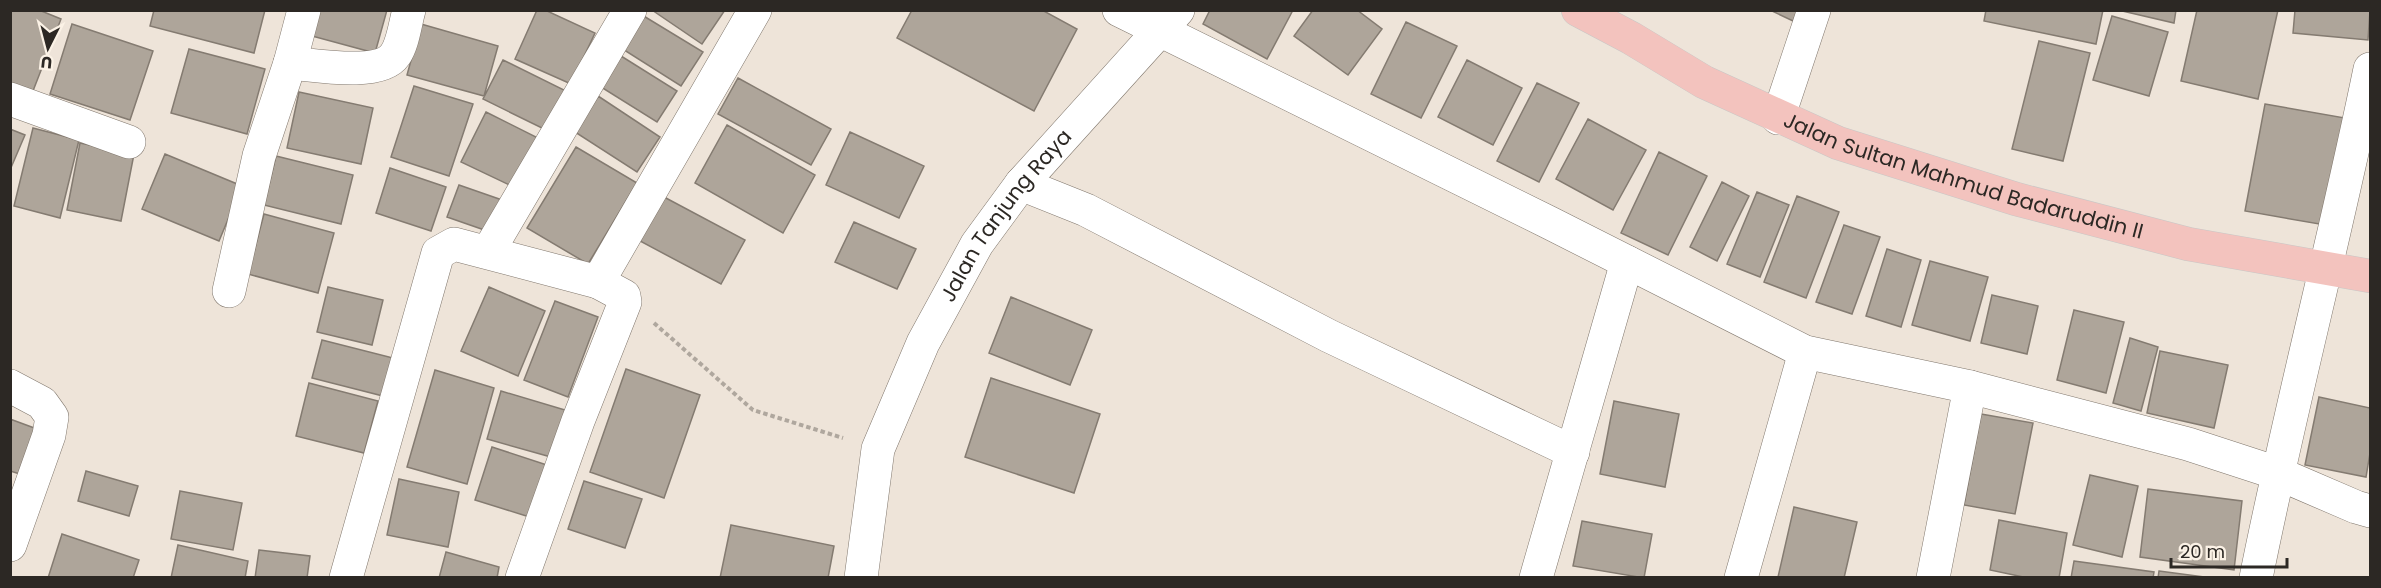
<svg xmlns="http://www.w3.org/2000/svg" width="2381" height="588" viewBox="0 0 2381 588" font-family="Poppins,sans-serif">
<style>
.building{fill:#aea59a;stroke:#847b71;stroke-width:1.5}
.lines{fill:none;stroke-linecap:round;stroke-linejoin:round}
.minor-casing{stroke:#80776d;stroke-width:34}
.highway-casing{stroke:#c8c7c6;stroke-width:34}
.path{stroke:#afa79e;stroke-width:4;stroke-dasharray:4.5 3;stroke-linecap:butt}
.minor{stroke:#fff;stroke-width:33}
.highway{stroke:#f3c3be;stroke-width:33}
.labels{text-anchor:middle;stroke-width:6;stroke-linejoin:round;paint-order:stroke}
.street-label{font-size:21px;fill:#2c2824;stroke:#fbf2e6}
</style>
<rect width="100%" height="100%" fill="#eee4d9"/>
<path class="building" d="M 10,10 L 39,10 L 61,19 L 31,96 L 10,88 Z
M 154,10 L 265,10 L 254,53 L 150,26 Z
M 319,10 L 387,10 L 375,53 L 312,36 Z
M 537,10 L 545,10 L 595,33 L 571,84 L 515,59 Z
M 652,10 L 725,10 L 702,44 Z
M 912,10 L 1042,10 L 1077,29 L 1034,111 L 897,38 Z
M 1210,10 L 1293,10 L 1267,59 L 1203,24 Z
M 1313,10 L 1357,10 L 1382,29 L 1348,75 L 1294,36 Z
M 1770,10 L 1798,10 L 1793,21 Z
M 1986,10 L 2103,10 L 2096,44 L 1984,21 Z
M 2118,10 L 2176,10 L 2174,23 Z
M 2197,10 L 2278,10 L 2258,99 L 2181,81 Z
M 2295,10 L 2370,10 L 2368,40 L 2293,33 Z
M 642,15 L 703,52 L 681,86 L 621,48 Z
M 2112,16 L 2168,32 L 2149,96 L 2093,80 Z
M 1406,22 L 1457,46 L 1421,118 L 1371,94 Z
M 72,24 L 153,51 L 130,120 L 50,94 Z
M 421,24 L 498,46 L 484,96 L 407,75 Z
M 2039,41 L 2090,53 L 2063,161 L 2012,149 Z
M 189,49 L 265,69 L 247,134 L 171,113 Z
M 621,56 L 677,91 L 657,122 L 601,87 Z
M 503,60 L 566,91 L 546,130 L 483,99 Z
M 1467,60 L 1522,88 L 1493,145 L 1438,117 Z
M 738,78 L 831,129 L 811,165 L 718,114 Z
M 1537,83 L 1579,103 L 1539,182 L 1497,161 Z
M 414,86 L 473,104 L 449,176 L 391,157 Z
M 299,92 L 373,108 L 361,164 L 287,148 Z
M 598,96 L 660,137 L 637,172 L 575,132 Z
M 2265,104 L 2345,118 L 2325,225 L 2245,211 Z
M 486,112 L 542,140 L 518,189 L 461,162 Z
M 1588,119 L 1646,150 L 1613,210 L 1556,179 Z
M 727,125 L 815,175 L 783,233 L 695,183 Z
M 33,128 L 79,140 L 60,218 L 14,206 Z
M 10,129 L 25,135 L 10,170 Z
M 850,132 L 924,166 L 899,218 L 826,185 Z
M 80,143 L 134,154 L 121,221 L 67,210 Z
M 576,147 L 637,183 L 588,264 L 527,228 Z
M 1659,152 L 1707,176 L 1668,255 L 1621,233 Z
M 165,154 L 242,186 L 219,241 L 142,209 Z
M 276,156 L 353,175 L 341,224 L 264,205 Z
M 390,168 L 446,187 L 431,231 L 376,213 Z
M 1722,182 L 1749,196 L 1717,261 L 1690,247 Z
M 459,185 L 505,201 L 493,233 L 447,217 Z
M 1757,192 L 1789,205 L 1760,277 L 1727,264 Z
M 1797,196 L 1839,212 L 1806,298 L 1764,282 Z
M 664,197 L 745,240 L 721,284 L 640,241 Z
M 264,214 L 334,233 L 318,293 L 248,274 Z
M 854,222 L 916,249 L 897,289 L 835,262 Z
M 1844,225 L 1880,237 L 1852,314 L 1816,302 Z
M 1887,249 L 1921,260 L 1901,327 L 1866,316 Z
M 1930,261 L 1988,277 L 1970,341 L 1912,325 Z
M 328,287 L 383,300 L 372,345 L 317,332 Z
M 489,287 L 545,311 L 518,376 L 461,351 Z
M 1992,295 L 2038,306 L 2027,354 L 1981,343 Z
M 1011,297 L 1092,330 L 1070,385 L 989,353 Z
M 555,301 L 598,317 L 568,397 L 524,380 Z
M 2074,310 L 2124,322 L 2106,393 L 2057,380 Z
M 2130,338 L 2158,347 L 2141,411 L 2113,403 Z
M 322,340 L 393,358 L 383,396 L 312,378 Z
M 2160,351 L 2228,365 L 2214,428 L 2147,413 Z
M 626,369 L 700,395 L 664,498 L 590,472 Z
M 435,370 L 494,388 L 467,484 L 407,467 Z
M 991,378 L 1100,414 L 1074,493 L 965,457 Z
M 309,383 L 378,401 L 364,453 L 296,436 Z
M 501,391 L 565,410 L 551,457 L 487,439 Z
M 2319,397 L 2370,408 L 2370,453 L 2366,477 L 2305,465 Z
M 1614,401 L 1679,414 L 1665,487 L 1600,474 Z
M 1981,414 L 2033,423 L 2015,514 L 1964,505 Z
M 10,419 L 37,429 L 20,474 L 10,471 Z
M 492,447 L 553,467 L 536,519 L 475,500 Z
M 86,471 L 138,486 L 129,516 L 78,501 Z
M 2090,475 L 2138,486 L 2122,557 L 2073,545 Z
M 399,479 L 459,492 L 448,547 L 387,535 Z
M 584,481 L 642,499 L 625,548 L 568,529 Z
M 2148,489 L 2242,501 L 2234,570 L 2140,557 Z
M 180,491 L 242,503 L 233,550 L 171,539 Z
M 1794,507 L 1857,522 L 1844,578 L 1778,577 Z
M 1999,520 L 2067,533 L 2059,578 L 2028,578 L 1990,570 Z
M 1582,521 L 1652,534 L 1644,578 L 1573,566 Z
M 731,525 L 834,546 L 828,578 L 720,578 Z
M 62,534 L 139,560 L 133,578 L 48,578 Z
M 178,545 L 248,561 L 245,578 L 171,578 Z
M 259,550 L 310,556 L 307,578 L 255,578 Z
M 446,552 L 499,567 L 497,578 L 439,578 Z
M 2074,561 L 2154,572 L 2153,578 L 2071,578 Z
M 2159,571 L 2212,578 L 2158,578 Z"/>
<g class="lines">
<g class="minor-casing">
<g id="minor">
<path d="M 304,10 L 290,63 C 315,65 380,77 395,55 C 403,44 405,24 409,10"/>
<path d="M 1119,10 L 1550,223 L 1805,352 L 1970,387 L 2188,444 L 2277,473 L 2356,507 L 2370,511"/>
<path d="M 10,99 L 129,142"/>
<path d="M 1778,118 L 1814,10"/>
<path d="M 1021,184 L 1086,210 L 1329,336 L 1573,452"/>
<path d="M 488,252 L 630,10"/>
<path d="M 229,291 L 259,156 L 290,63"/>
<path d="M 10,386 L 42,403 L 52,417 L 49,435 L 10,545"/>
<path d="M 346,578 L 438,253 L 454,244 L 598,282 L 755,10"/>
<path d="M 522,578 L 578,421 L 625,302 L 624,296 L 598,282"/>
<path id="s1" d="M 861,578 L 878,449 L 923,343 L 977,244 L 1021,184 L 1178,10"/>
<path d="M 1536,578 L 1627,262"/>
<path d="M 1741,578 L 1805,352"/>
<path d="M 1933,578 L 1970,387"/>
<path d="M 2256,578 C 2290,407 2335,240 2370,69"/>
</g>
</g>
<g class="highway-casing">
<g id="highway">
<path id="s2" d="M 1578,10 L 1631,38 L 1704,82 L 1838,143 L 2016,199 L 2188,244 L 2370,276"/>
</g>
</g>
<path class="path" d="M 654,323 L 753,410 L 843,438"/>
<use href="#minor" class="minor"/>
<use href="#highway" class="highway"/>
</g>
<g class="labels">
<g class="street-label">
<text dy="7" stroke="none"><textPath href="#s2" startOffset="422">Jalan Sultan Mahmud Badaruddin II</textPath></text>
<text dy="7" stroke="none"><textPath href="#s1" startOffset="398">Jalan Tanjung Raya</textPath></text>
</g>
</g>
<rect width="2381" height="588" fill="none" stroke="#2c2824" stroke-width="24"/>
<g transform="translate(48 48) rotate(186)" stroke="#fbf2e6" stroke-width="4.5" paint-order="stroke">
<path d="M0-4.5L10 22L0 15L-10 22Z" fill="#2c2824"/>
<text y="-9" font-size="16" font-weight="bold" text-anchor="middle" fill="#2c2824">U</text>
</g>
<path d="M2171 558v9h116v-9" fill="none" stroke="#2c2824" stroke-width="3"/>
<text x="2180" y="558" font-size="18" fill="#2c2824" stroke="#fbf2e6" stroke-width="4.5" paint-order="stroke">20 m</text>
</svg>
